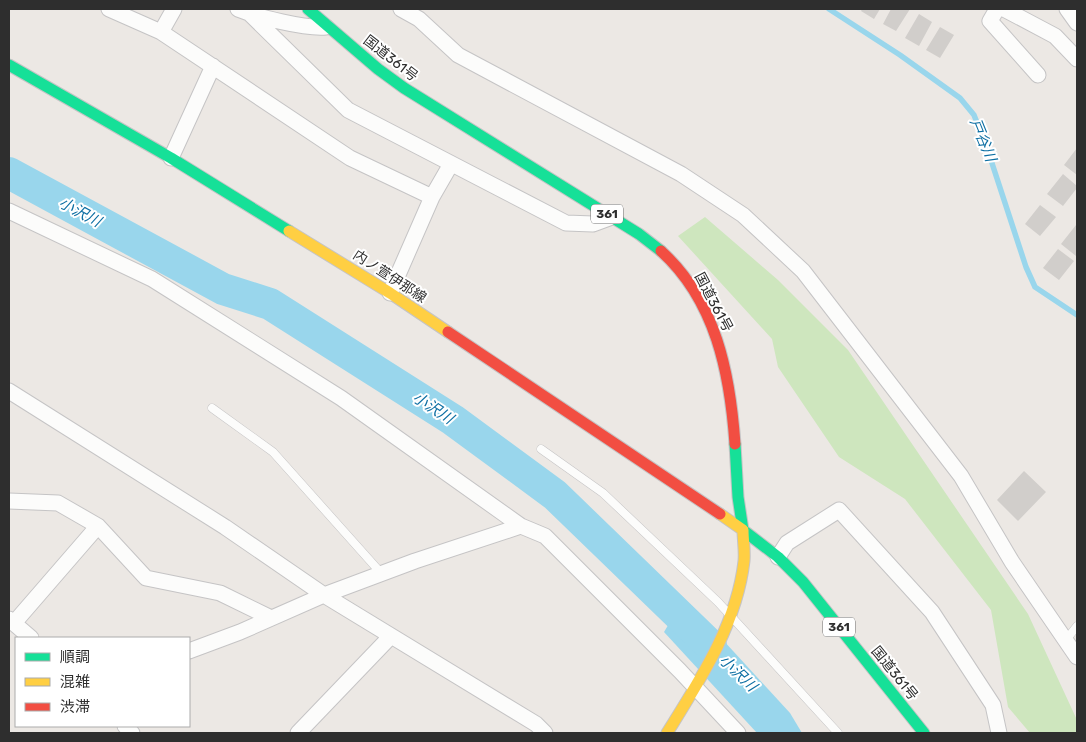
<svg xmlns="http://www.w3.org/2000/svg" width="1086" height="742" viewBox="0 0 1086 742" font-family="Rubik,'Noto Sans JP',sans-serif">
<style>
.green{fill:#cee6be}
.water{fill:#99d6ec}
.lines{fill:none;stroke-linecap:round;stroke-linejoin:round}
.stream{stroke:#99d6ec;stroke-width:5.5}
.river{stroke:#99d6ec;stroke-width:32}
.building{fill:#d1cecb}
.lane-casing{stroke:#c5c4c5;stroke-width:9}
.street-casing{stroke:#c5c4c5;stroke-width:17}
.fast-casing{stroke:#c5c4c5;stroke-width:13}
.slow-casing{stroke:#c5c4c5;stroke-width:13}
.jam-casing{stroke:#c5c4c5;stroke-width:13}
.lane{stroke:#fcfcfb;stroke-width:8}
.street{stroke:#fcfcfb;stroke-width:15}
.fast{stroke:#16e098;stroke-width:11}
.slow{stroke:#ffcf43;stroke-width:11}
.jam{stroke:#f24e42;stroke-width:11}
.labels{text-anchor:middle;stroke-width:4;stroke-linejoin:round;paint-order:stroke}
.shield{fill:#fff;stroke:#6d6d6d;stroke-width:1}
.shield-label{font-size:12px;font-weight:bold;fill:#2e2e2e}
.street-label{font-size:14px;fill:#2e2e2e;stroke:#fff}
.water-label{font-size:15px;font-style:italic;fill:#0d6fa3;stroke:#fff}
</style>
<rect width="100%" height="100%" fill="#ece8e4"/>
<path class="green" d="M 705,217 L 778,280 L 848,350 L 1028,614 L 1077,720 L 1077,733 L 1030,733 L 1008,707 L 991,610 L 905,499 L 839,457 L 778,367 L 772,339 L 678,236 Z"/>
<path class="water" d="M 690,604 L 790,713 L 802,733 L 757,733 L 664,632 L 670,622 Z"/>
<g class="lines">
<path class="stream" d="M 829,9 L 900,55 L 960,98 L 974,115 L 988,151 L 1026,267 L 1035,287 L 1077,315"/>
<path class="river" d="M 9,173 L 223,289 L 270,304 L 453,420 L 555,495 L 711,646"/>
</g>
<path class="building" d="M 862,9 L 880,9 L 874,19 L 861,11 Z
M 891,9 L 910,9 L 896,31 L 883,24 Z
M 919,14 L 932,22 L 919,46 L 905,38 Z
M 940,27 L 954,35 L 940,58 L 926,50 Z
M 1077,148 L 1077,175 L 1064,165 Z
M 1063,174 L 1077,186 L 1077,188 L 1063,206 L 1047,194 Z
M 1040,205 L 1056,217 L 1040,236 L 1025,224 Z
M 1076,225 L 1077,226 L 1076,256 L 1061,244 Z
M 1058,249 L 1074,261 L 1059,280 L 1043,268 Z
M 1024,471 L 1046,492 L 1018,521 L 997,500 Z"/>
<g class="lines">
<g class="lane-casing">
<path id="lane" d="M 212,408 L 273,452 L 381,573
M 541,449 L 603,493 L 718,602 L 838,733
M 1066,640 L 1077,626"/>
</g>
<g class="street-casing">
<path id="street" d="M 109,9 L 161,32 L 350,158 L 432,197
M 238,9 C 258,17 305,29 326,27
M 401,9 L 419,19 L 458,55 L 681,174 L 743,215 L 803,271 L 961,476 L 1012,562 L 1077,657
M 997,9 L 990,21 L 1038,75
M 1004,9 L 1055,36 L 1077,59
M 1067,9 L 1077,23
M 249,13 L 348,110 L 566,223 L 593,224 L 612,217
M 161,32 L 174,9
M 171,158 L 213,66
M 9,211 L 152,279 L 341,398 L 521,526 L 545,536 L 680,671 L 738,733
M 390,293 L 432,197 L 451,164
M 9,391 L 225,527 L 324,595 L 536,724 L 545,733
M 9,501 L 58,503 L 98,526 L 146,578 L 220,593 L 271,618
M 778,557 L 787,543 L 839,510 L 932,612 L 993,705 L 999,733
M 9,619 L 31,638
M 14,623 L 98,526
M 189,651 L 240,632 L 324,595 L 415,561 L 521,526
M 125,726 L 132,733
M 298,733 L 391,636"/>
</g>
<g class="fast-casing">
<path id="fast" d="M 308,9 L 378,69 L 404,88 L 639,234 L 661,251
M 9,65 L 171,158 L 289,231
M 735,444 L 738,497 L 743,530 L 778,557 L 803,582 L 924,733"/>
</g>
<g class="slow-casing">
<path id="slow" d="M 289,231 L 390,293 L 448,332
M 667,733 C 700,680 737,624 744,561 C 745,551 743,540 743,530 L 720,514"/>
</g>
<g class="jam-casing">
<path id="jam" d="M 661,251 C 716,301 730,373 735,444
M 448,332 L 720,514"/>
</g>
<use href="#lane" class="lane"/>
<use href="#street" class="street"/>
<use href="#fast" class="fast"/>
<use href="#slow" class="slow"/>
<use href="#jam" class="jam"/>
</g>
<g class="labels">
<g class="shield">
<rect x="591" y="204.5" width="32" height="19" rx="4"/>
<rect x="823" y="617.5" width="32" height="19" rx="4"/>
</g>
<g class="shield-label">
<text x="607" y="218">361</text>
<text x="839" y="631">361</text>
</g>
<g class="street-label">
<text transform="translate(391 58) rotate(38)" y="5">国道361号</text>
<text transform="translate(390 276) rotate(33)" y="5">内ノ萱伊那線</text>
<text transform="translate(714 302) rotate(62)" y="5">国道361号</text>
<text transform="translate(895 673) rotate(51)" y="5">国道361号</text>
</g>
<g class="water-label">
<text transform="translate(983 140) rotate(68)" y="5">戸谷川</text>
<text transform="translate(80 212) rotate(28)" y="5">小沢川</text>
<text transform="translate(433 408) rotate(33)" y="5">小沢川</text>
<text transform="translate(738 673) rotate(44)" y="5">小沢川</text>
</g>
</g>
<rect width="1086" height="742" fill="none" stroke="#2e2e2e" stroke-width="20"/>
<rect x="15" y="637" width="175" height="90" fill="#ffffff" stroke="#ababab"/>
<rect x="25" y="653" width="25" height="8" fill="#16e098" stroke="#ababab"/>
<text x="60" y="662" font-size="15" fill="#2e2e2e">順調</text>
<rect x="25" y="678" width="25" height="8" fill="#ffcf43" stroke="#ababab"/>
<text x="60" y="687" font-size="15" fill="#2e2e2e">混雑</text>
<rect x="25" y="703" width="25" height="8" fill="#f24e42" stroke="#ababab"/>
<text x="60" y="712" font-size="15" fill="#2e2e2e">渋滞</text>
</svg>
